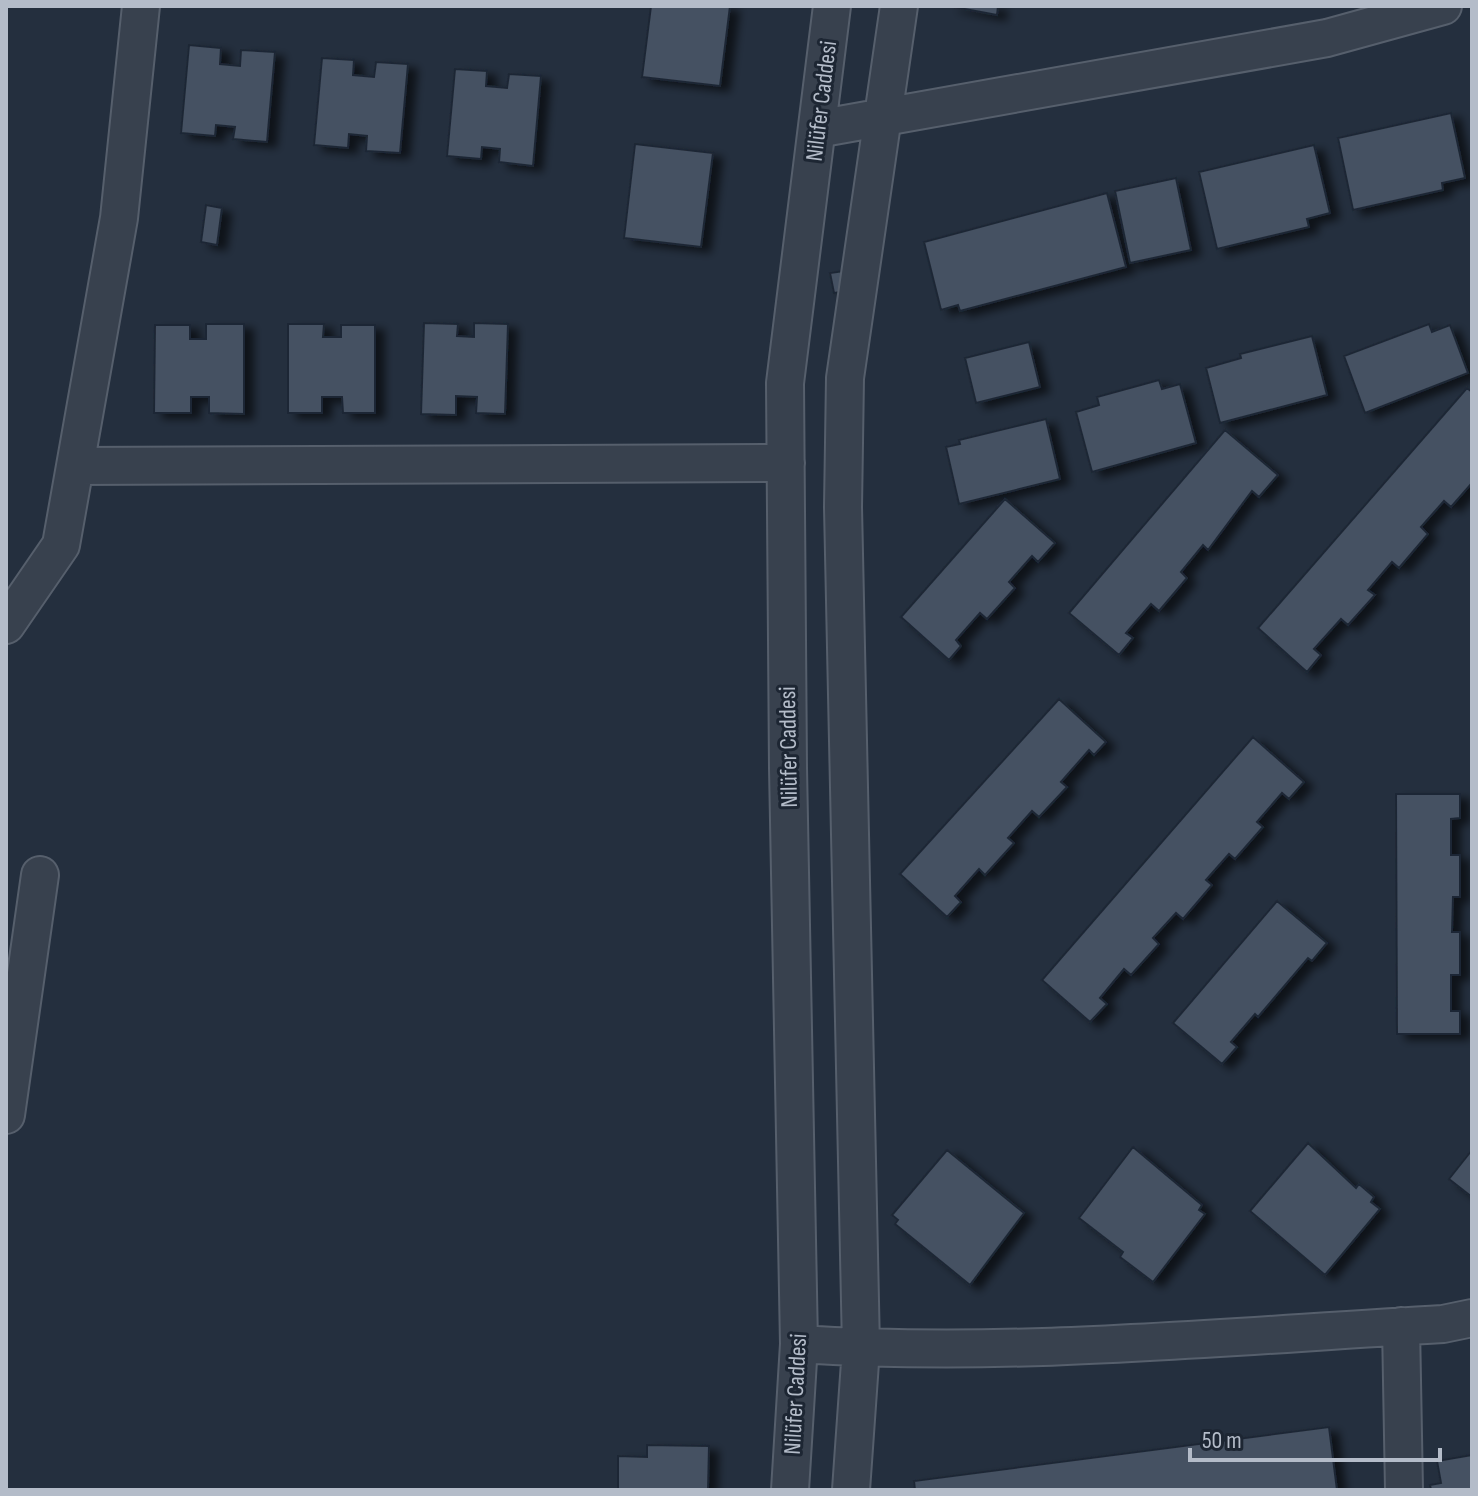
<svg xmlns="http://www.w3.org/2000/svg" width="1478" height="1496" viewBox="0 0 1478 1496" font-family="'Sofia Sans Condensed',sans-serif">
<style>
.building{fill:#455162;stroke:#1f2835;stroke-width:2;filter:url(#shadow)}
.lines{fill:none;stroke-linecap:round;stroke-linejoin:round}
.minor-casing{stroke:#565f6c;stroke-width:40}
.minor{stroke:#38414e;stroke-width:36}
.labels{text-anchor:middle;stroke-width:6;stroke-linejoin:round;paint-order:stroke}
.street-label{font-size:24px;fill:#b4bcc9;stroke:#1d2633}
</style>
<defs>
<filter id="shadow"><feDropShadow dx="9" dy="5" stdDeviation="4" flood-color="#0009"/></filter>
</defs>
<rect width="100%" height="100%" fill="#242f3e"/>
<path class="building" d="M 651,6 L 730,6 L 720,86 L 642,77 Z
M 949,6 L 998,6 L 997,15 Z
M 189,45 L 221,48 L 220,64 L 240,66 L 241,50 L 275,52 L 267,142 L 233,139 L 235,127 L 216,125 L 215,136 L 181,133 Z
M 322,58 L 354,60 L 353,75 L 374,77 L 376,62 L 408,64 L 400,153 L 366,151 L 367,136 L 349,134 L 348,148 L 314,145 Z
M 455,69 L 487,71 L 486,86 L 507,88 L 509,74 L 541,76 L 533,166 L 499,162 L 500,149 L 482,147 L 481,159 L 447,156 Z
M 1451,113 L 1465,178 L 1442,183 L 1443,190 L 1353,210 L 1338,138 Z
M 635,144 L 713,153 L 701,247 L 624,238 Z
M 1314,145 L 1330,213 L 1307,219 L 1309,227 L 1217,249 L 1199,172 Z
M 1176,178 L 1191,250 L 1130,263 L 1115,191 Z
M 1107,193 L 1126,267 L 960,311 L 958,305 L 941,310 L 924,242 Z
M 206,205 L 222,208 L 217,245 L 201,242 Z
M 844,271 L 847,291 L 834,293 L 830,273 Z
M 424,323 L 458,324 L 457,336 L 474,337 L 474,323 L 508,324 L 505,414 L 476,413 L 477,397 L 456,396 L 456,415 L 421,414 Z
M 206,324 L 244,324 L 244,414 L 209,413 L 209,397 L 191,397 L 191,413 L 154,413 L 155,325 L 190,325 L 190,339 L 206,339 Z
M 288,324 L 324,324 L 323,337 L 341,337 L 341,325 L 375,325 L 375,413 L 343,413 L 342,397 L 322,397 L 322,413 L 288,413 Z
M 1429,324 L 1432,332 L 1450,325 L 1468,373 L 1365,413 L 1344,356 Z
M 1312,336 L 1327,395 L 1220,423 L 1206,368 L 1241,358 L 1240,354 Z
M 1029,342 L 1040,387 L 976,403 L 965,358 Z
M 1159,380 L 1162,389 L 1180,384 L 1196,443 L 1092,472 L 1076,412 L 1099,405 L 1097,397 Z
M 1467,388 L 1472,392 L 1472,483 L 1451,507 L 1444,501 L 1421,527 L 1428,534 L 1399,568 L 1392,562 L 1368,590 L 1375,595 L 1348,625 L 1341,619 L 1314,649 L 1321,655 L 1307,672 L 1258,628 Z
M 1046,419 L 1060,479 L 959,504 L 946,447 L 960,444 L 959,440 Z
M 1225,430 L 1278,475 L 1259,497 L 1252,491 L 1208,550 L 1203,545 L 1181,572 L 1187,578 L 1159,611 L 1151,604 L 1126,633 L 1133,638 L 1119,655 L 1069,613 Z
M 1005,499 L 1055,543 L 1038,562 L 1032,556 L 1009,582 L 1015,588 L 987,619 L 980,613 L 956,640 L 961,646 L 949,660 L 901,617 Z
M 1059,699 L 1106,742 L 1094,755 L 1089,750 L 1061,782 L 1067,787 L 1039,817 L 1032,811 L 1008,838 L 1014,843 L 985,875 L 979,869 L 955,896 L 961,902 L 947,917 L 900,874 Z
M 1253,737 L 1304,782 L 1289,799 L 1282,793 L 1257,822 L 1263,827 L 1235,859 L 1229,854 L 1206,880 L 1212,885 L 1183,919 L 1176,913 L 1153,938 L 1159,944 L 1131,975 L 1124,969 L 1100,998 L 1107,1004 L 1090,1022 L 1042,980 Z
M 1396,794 L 1460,794 L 1460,818 L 1451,819 L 1451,855 L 1460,855 L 1460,897 L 1453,897 L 1452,932 L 1460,932 L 1460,975 L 1451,975 L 1451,1011 L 1460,1011 L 1460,1034 L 1397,1034 Z
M 1277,901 L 1327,943 L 1312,961 L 1308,958 L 1258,1017 L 1255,1014 L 1231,1042 L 1237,1047 L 1222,1064 L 1173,1023 Z
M 1308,1143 L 1356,1188 L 1359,1184 L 1374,1197 L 1371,1202 L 1380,1209 L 1325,1275 L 1250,1211 Z
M 1133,1147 L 1202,1205 L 1199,1210 L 1205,1214 L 1153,1282 L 1120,1257 L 1123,1252 L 1079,1218 Z
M 947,1150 L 1024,1213 L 970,1285 L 895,1224 L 898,1220 L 892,1215 Z
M 1472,1150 L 1472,1197 L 1449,1179 Z
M 1329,1427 L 1337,1490 L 915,1490 L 914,1481 Z
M 647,1445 L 709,1446 L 708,1490 L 618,1490 L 618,1456 L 647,1457 Z
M 1472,1455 L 1472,1490 L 1431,1490 L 1430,1485 L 1441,1483 L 1437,1461 Z"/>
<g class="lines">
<g class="minor-casing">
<path id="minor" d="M 817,129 L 1327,38 L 1443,6
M 75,466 L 786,463
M 6,625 L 61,545 L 119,218 L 141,6
M 6,1115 L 40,875
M 1401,1326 L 1404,1490
M 799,1344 C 1014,1358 1229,1336 1443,1324 L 1472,1318
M 790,1490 L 799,1344 L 788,768 L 785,383 L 832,6
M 851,1490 L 861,1348 L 843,507 L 845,378 L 899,6"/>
</g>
<use href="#minor" class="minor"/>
</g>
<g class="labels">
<g class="street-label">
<text transform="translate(821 101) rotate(-83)" y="8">Nilüfer Caddesi</text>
<text transform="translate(788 747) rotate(-91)" y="8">Nilüfer Caddesi</text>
<text transform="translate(795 1394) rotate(-87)" y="8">Nilüfer Caddesi</text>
</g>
</g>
<rect width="1478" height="1496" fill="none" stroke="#b4bcc9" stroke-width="16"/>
<path d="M1190 1448v12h250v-12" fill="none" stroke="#b4bcc9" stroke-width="4"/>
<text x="1202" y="1448" font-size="24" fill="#b4bcc9" stroke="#1d2633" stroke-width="6" paint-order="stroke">50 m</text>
</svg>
